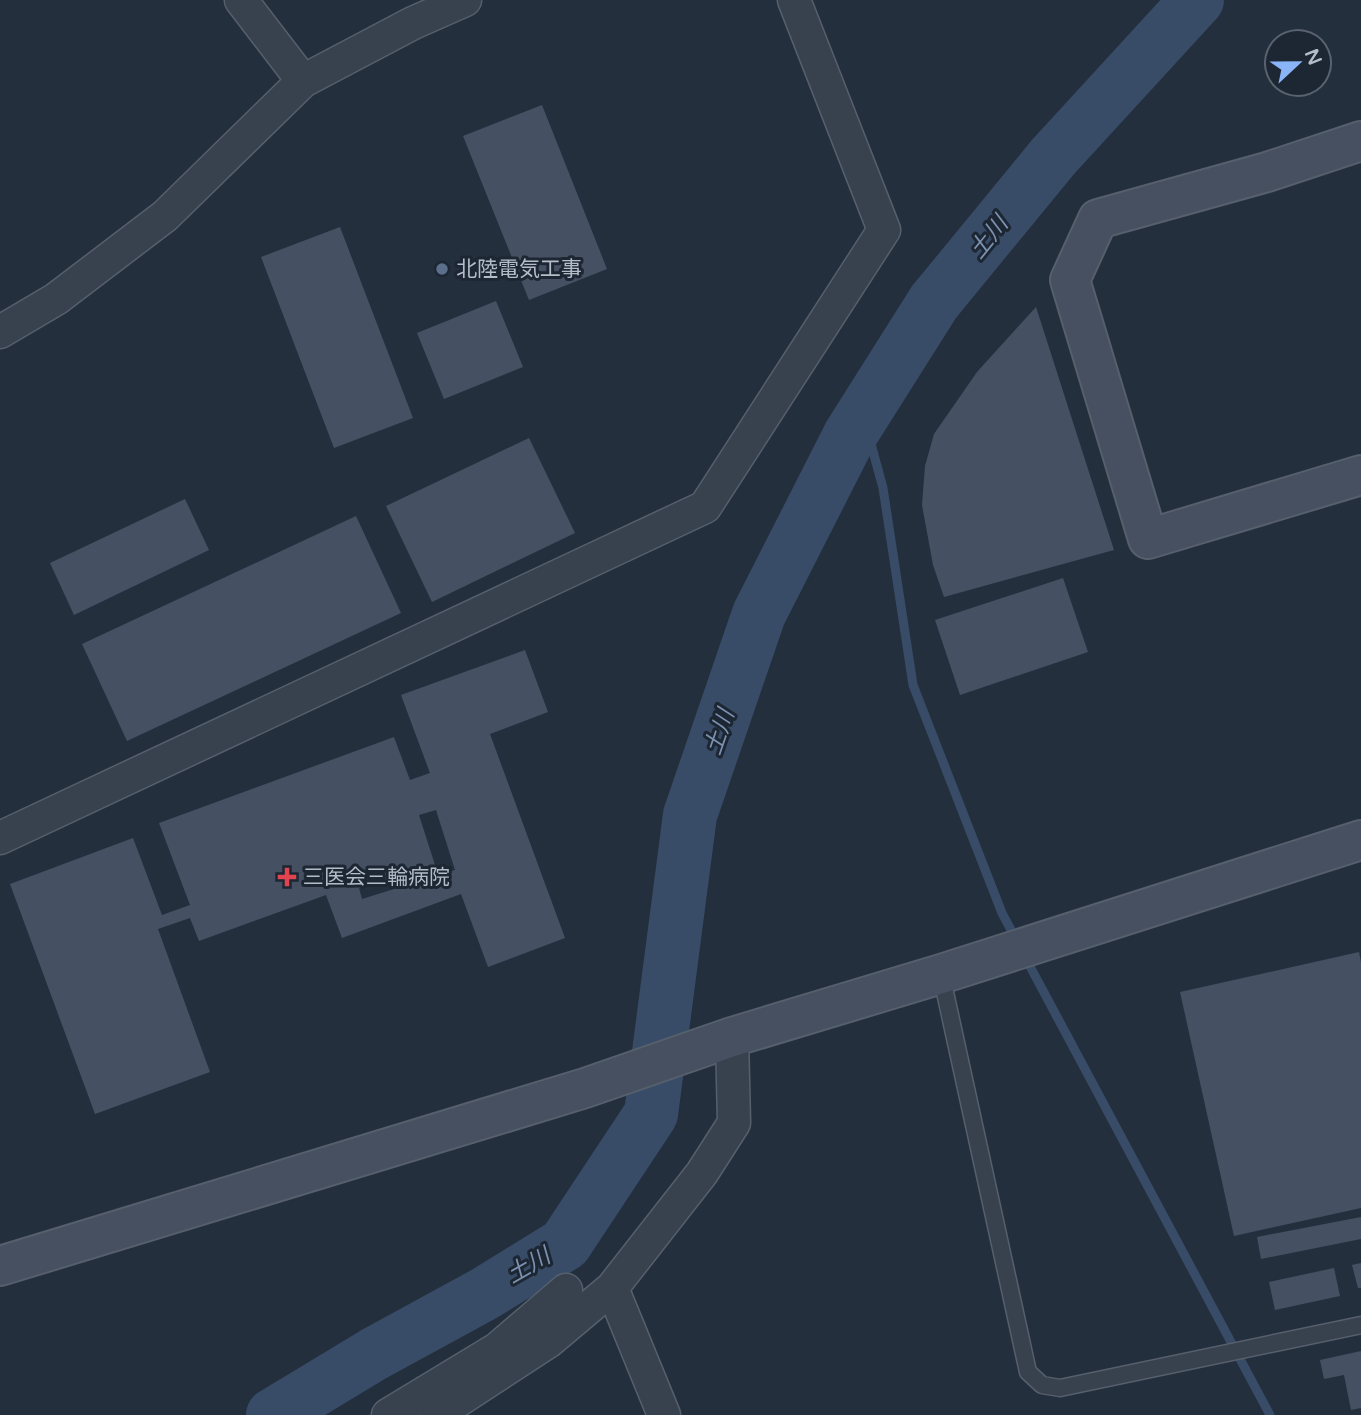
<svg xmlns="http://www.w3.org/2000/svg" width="1361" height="1415" viewBox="0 0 1361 1415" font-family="'Varela Round','Noto Sans JP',sans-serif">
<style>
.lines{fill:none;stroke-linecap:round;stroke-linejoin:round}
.stream{stroke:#394c67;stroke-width:9}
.river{stroke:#394c67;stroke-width:54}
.building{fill:#455162;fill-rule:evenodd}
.lane-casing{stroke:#565f6c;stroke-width:19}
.street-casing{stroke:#565f6c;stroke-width:35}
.secondary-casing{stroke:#565f6c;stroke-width:42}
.lane{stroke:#38414e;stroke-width:16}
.street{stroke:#38414e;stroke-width:32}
.secondary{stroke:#465061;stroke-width:38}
.service-dot{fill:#5c6f8a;stroke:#1d2633;stroke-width:2.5}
.health-dot{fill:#e0444e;stroke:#1d2633;stroke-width:2.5}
.labels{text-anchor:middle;stroke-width:6;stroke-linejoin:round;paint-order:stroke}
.poi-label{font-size:21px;fill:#b4bcc9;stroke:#1d2633;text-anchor:start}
.water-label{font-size:23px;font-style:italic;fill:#7c92b1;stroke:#1d2633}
</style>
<rect width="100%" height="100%" fill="#242f3e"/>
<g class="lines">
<path class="stream" d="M 860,419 L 871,444 L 883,488 L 913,685 L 1002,913 L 1017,941
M 1025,957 L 1270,1415"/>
<path class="river" d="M 273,1415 L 374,1354 L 484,1294 L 565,1244 L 651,1114 L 690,815 L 759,614 L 850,435 L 934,302 L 1053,157 L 1197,0"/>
</g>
<path class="building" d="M 542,105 L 607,269 L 529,300 L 463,136 Z
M 340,227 L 413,418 L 334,448 L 261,257 Z
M 496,301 L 523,367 L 444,399 L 417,333 Z
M 1036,307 L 1114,550 L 944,597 L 933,565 L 922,505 L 925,466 L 934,434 L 977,372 Z
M 529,438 L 575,533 L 432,602 L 386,506 Z
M 185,499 L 209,550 L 74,615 L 50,563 Z
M 356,516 L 401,613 L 127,741 L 82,644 Z
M 1063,578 L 1088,652 L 960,695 L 935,620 Z
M 525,650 L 548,712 L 490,734 L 565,938 L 488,967 L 461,894 L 342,938 L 326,895 L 199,941 L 190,918 L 158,929 L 210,1072 L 95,1114 L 10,884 L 133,838 L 162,915 L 190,905 L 159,823 L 394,737 L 410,780 L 430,773 L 401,695 ZM 436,810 L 455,870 L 362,899 L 359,888 L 435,865 L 419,815 Z
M 1359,952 L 1361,962 L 1361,1208 L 1234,1236 L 1180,992 Z
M 1361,1217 L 1361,1239 L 1261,1259 L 1257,1237 Z
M 1361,1263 L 1361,1288 L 1358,1288 L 1352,1265 Z
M 1334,1268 L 1340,1296 L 1275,1310 L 1269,1282 Z
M 1361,1351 L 1361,1408 L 1351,1410 L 1344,1375 L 1324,1379 L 1320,1360 Z"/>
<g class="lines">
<g class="lane-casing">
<path id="lane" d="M 941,974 L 1028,1372 L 1042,1385 L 1060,1388 L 1361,1325"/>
</g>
<g class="street-casing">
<path id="street" d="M 241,0 L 303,81
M 0,332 L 56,299 L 165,216 L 303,81 L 413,23 L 465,0
M 0,838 L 705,507 L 884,230 L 794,0
M 612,1288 L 664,1415
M 388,1415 L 497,1349 L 566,1290
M 436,1415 L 549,1341 L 612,1288 L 702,1173 L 734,1123 L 732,1037"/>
</g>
<g class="secondary-casing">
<path id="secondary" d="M 1361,141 L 1267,172 L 1098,219 L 1070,280 L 1148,539 L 1361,475
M 0,1266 L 585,1088 L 732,1037 L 941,974 L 1361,840"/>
</g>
<use href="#lane" class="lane"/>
<use href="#street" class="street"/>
<use href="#secondary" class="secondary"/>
</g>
<circle class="service-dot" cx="442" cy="269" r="7"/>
<path class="health-dot" d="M283.5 866.5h7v7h7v7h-7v7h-7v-7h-7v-7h7z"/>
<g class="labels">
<g class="poi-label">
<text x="456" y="276">北陸電気工事</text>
<text x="303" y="884">三医会三輪病院</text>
</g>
<g class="water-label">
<text transform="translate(988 237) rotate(-51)" y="8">土川</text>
<text transform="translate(719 732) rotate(-71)" y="8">土川</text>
<text transform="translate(528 1265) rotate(-30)" y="8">土川</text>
</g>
</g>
<g transform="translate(1298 63) rotate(68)"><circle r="33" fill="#1d2633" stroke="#59626f" stroke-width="2"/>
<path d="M0-5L12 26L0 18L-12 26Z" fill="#8ab4f8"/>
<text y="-10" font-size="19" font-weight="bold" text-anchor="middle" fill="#b4bcc9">N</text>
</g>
</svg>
